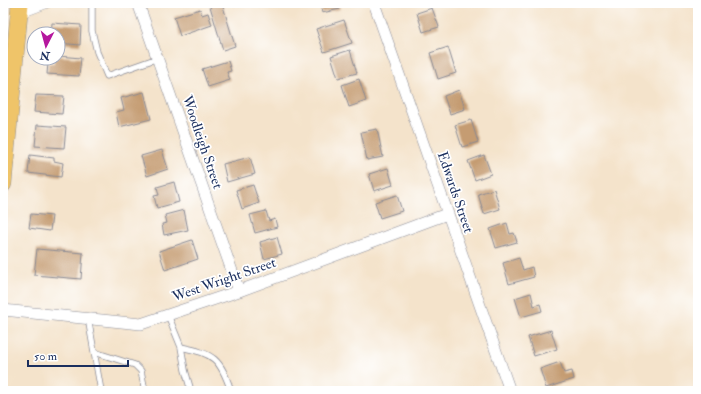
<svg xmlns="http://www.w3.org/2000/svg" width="701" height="394" viewBox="0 0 701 394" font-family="'IM FELL Double Pica',serif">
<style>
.building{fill:#c59c72}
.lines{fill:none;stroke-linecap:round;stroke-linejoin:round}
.service-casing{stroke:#888994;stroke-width:7}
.minor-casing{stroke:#888994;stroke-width:12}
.primary-casing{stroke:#888994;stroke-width:18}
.service{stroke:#fff;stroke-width:5.5}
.minor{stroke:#fff;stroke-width:11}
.primary{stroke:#efc469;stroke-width:17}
.labels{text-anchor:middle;stroke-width:3.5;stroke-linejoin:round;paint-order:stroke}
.street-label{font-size:14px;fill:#1b2f5e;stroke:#fff}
</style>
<rect width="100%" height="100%" fill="#fff"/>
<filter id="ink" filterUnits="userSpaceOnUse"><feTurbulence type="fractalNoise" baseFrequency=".025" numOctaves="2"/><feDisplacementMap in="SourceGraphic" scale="8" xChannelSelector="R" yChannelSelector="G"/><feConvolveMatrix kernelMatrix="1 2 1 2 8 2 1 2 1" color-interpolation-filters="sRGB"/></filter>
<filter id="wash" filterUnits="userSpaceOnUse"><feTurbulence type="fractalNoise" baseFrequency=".012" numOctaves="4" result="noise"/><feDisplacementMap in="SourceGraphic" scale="16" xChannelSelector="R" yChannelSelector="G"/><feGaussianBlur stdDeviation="0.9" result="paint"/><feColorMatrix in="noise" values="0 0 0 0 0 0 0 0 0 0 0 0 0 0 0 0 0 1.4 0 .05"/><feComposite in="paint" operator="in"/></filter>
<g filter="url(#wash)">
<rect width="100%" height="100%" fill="#f4e3cb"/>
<g id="blocks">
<path class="building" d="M 209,3 L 222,3 L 235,46 L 223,50 Z
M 320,3 L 338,3 L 340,9 L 322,13 Z
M 432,8 L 439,27 L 423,32 L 417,13 Z
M 200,9 L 202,15 L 208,13 L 212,25 L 180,36 L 174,17 Z
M 344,20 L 352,43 L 324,52 L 316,29 Z
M 52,23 L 81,25 L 80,45 L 58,43 L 58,34 L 51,34 Z
M 448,47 L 456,73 L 438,79 L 430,53 Z
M 350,50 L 357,73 L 338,78 L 331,56 Z
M 58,56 L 81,58 L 79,76 L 47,74 L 48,63 L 54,63 L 54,58 L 58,58 Z
M 228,61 L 231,71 L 227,72 L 230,80 L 208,87 L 202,69 Z
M 359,79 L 366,101 L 349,107 L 342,85 Z
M 459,90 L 465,109 L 450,114 L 444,96 Z
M 144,92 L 151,119 L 119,127 L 116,112 L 124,110 L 121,98 Z
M 36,95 L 64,96 L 62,114 L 34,112 Z
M 471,120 L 478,142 L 462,147 L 455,125 Z
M 37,125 L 66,127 L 64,148 L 35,146 Z
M 377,129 L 383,157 L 367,160 L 361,132 Z
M 162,150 L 168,169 L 147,176 L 141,156 Z
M 30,155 L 54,158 L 54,161 L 63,163 L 61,177 L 28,173 Z
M 484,155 L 491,174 L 475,180 L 468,161 Z
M 250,157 L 255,174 L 227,182 L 223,164 Z
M 388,168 L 393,185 L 374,191 L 369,174 Z
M 174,182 L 179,202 L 157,208 L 154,196 L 159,195 L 157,187 Z
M 253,185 L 259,203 L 242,209 L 236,190 Z
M 494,189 L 500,209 L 484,214 L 478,194 Z
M 397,195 L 402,211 L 380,218 L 375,202 Z
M 184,210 L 188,230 L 164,235 L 162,224 L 167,223 L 165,215 Z
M 266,211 L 269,221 L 275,219 L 277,227 L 255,233 L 250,215 Z
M 31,214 L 52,216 L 50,231 L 29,228 Z
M 507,223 L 510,234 L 514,233 L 517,242 L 496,248 L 490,229 Z
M 277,237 L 282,254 L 264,259 L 260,242 Z
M 192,240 L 198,259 L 165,270 L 159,251 Z
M 37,249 L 83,253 L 81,279 L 34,275 Z
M 519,258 L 523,270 L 532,267 L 534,277 L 509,284 L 503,263 Z
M 531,293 L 534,306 L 540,304 L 542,311 L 521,317 L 515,298 Z
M 551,330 L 557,349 L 534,356 L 528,337 Z
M 560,362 L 564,373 L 572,371 L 574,379 L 546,388 L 540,369 Z"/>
</g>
</g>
<g filter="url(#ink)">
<use href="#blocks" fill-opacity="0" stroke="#888994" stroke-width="1"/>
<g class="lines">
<g class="service-casing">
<path id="service" d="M 92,3 L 92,31 L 97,52 L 107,76 L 158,58
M 168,315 L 181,347
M 88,318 L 101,391
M 94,352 L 135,365 L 141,371 L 145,391
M 191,391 L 185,370 L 181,347 C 214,354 220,358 231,391"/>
</g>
<g class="minor-casing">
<path id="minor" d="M 138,3 L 239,291
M 374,3 L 510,391
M 19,13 L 45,3
M 3,310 L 141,324 L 239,291 L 447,214"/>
</g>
<g class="primary-casing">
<path id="primary" d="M 3,184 L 20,3"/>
</g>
<use href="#service" class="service"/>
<use href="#minor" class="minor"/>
<use href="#primary" class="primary"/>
</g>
</g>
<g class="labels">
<g class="street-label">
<text transform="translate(203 142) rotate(71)" y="5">Woodleigh Street</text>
<text transform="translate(456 192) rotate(71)" y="5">Edwards Street</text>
<text transform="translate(224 279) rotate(-19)" y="5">West Wright Street</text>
</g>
</g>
<rect width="701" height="394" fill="none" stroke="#fff" stroke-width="16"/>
<g transform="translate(46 46) rotate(186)"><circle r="19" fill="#ffffff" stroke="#a4acbf"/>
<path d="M0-3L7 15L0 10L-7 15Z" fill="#b5179e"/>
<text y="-6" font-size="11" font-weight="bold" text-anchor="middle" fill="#1b2f5e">N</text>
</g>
<path d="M28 360v6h100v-6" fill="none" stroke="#1b2f5e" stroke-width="2"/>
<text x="34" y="360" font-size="12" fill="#1b2f5e" stroke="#ffffff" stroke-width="3" paint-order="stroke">50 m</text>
</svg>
